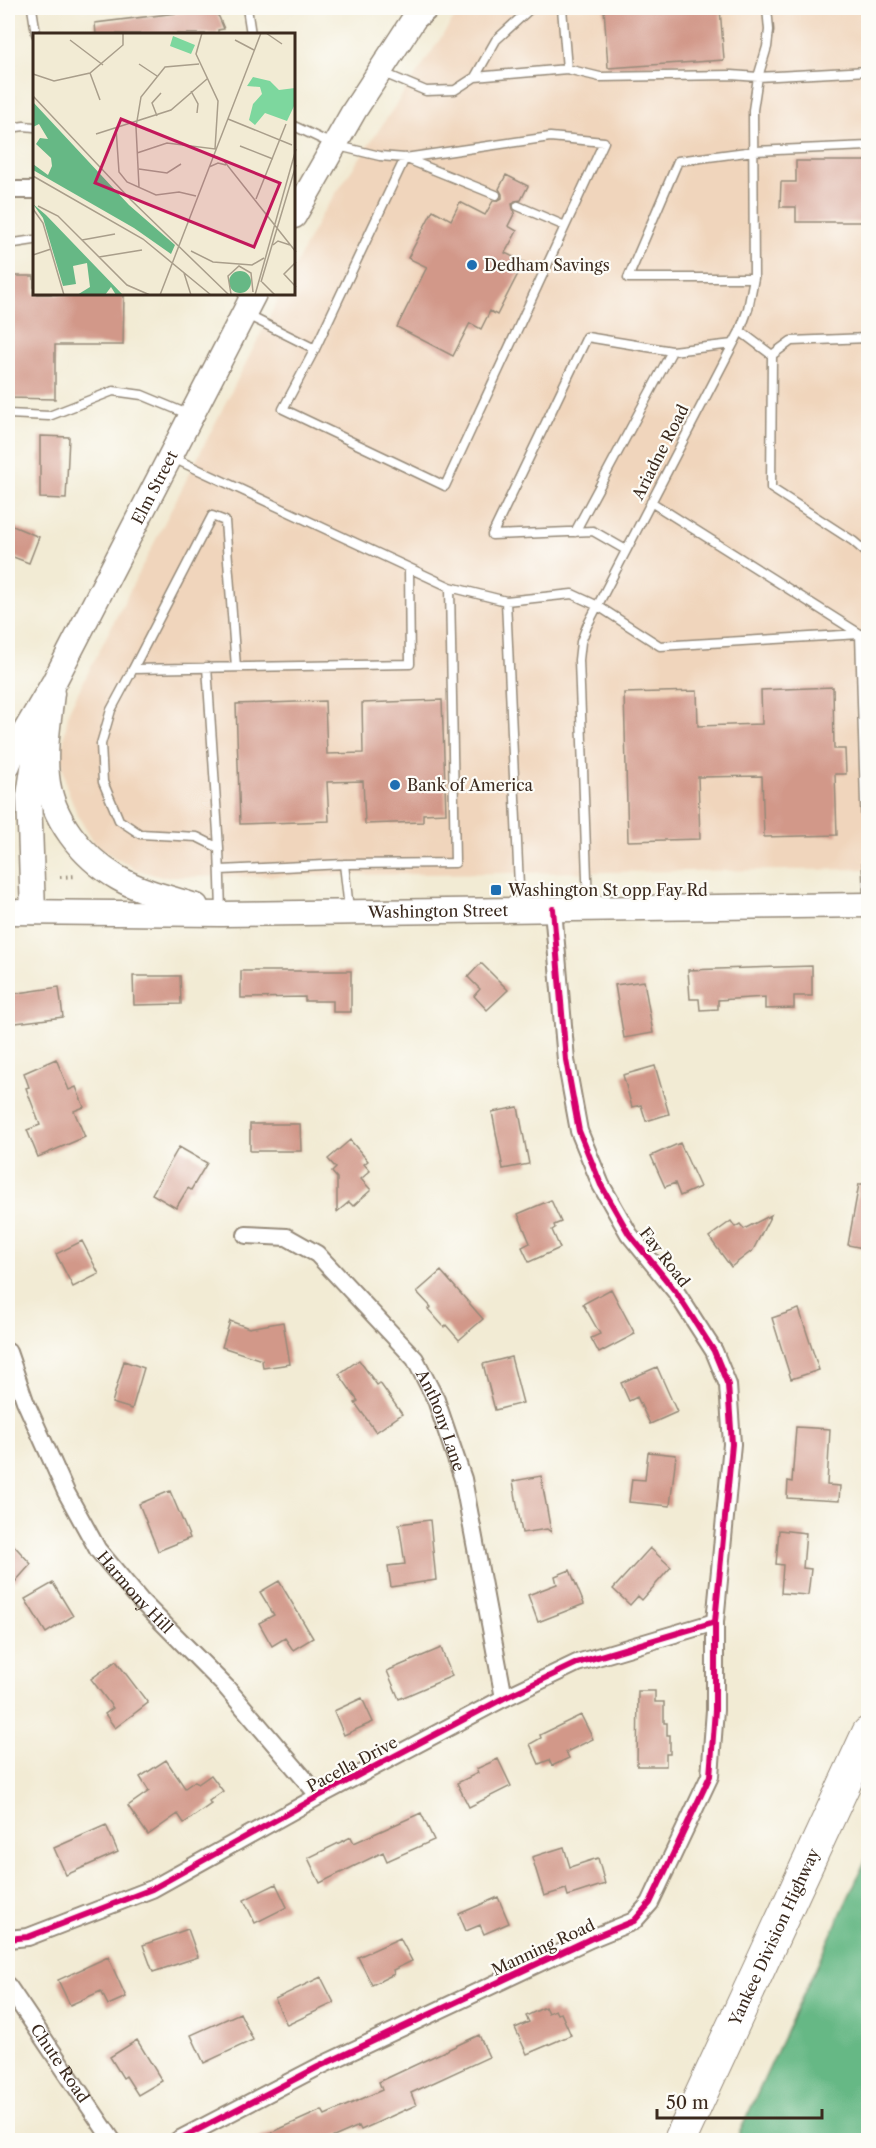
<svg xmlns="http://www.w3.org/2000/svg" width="876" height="2148" viewBox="0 0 876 2148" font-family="'Libre Caslon Text',serif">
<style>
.built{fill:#f0d5bc}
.forest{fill:#66b885;stroke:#507152;stroke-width:1.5}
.building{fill:#d29889}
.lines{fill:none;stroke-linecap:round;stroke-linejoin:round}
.service-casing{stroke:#968a79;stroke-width:11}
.minor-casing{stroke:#968a79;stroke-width:20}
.secondary-casing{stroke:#968a79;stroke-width:27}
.trunk-casing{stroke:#968a79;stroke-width:32}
.motorway-casing{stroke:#968a79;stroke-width:34}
.path{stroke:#968a79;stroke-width:4;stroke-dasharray:1.5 4.5;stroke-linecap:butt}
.service{stroke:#fff;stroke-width:8}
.minor{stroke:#fff;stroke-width:16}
.secondary{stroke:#fff;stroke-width:24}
.trunk{stroke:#fff;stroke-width:28}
.motorway{stroke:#fff;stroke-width:32}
.cycleway-casing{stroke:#fdfcf7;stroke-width:10}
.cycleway{stroke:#d6006c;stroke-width:6}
.poi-dot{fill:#1f6fb2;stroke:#fdfcf7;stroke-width:2}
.labels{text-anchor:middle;stroke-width:4.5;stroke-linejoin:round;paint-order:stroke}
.poi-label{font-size:16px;fill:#3b2a1e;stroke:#fdfcf7;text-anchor:start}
.street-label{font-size:16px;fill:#3b2a1e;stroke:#fdfcf7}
.inset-road{fill:none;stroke:#a99e8b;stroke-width:1.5}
.view{fill:#c2185b;fill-opacity:0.15;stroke:#c2185b;stroke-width:3}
.inset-edge{fill:none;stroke:#3b2a1e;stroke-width:3}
</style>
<rect width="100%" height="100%" fill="#fdfcf7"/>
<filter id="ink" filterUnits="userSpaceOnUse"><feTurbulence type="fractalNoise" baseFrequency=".0167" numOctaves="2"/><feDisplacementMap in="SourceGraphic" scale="12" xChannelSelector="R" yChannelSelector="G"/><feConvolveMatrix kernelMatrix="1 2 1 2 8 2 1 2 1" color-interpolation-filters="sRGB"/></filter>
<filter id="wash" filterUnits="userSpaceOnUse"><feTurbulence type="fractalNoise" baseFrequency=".008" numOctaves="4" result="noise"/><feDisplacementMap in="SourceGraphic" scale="24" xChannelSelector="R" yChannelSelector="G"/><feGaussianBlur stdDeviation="1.35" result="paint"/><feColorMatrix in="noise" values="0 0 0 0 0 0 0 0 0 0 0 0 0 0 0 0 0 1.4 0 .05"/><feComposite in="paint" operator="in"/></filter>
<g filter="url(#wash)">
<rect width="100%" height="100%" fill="#f2ebd4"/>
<path class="built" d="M 461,8 L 868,8 L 868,869 L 162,877 L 140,871 L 115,858 L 94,843 L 77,814 L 66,785 L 61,755 L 69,710 L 281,294 L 294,294 L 294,268 L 320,217 Z"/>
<path class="forest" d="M 868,1854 L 868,2140 L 736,2140 L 866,1859 Z"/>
<g id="blocks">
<path class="building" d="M 193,8 L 211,9 L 219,17 L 224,29 L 218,30 L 218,34 L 96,34 L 95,23 L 193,11 Z
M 604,8 L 720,8 L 724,60 L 608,68 Z
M 796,161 L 868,161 L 868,222 L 796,222 L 796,207 L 780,207 L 781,182 L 796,182 Z
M 506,175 L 528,186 L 521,200 L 515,201 L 512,204 L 513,209 L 515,212 L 508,226 L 517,231 L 505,253 L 524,262 L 497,315 L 490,311 L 481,329 L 470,323 L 453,356 L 397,327 L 427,267 L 408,258 L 433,210 L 451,220 L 460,202 L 485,215 L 493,201 L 497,201 L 502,198 L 502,194 L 499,189 Z
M 8,276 L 34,276 L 34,294 L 124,294 L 123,345 L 55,345 L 55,399 L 8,398 Z
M 40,436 L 69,437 L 66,499 L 40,498 Z
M 8,524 L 39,537 L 29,563 L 8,555 Z
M 833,687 L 834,749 L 845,749 L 846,774 L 835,774 L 837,835 L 764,837 L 762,776 L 698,777 L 700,839 L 628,841 L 624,693 L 697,691 L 698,726 L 762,724 L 761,690 Z
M 442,700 L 446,813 L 423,814 L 423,822 L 365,824 L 363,781 L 327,782 L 329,821 L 240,824 L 236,704 L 325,701 L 327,754 L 363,753 L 362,703 Z
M 481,963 L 508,990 L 487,1010 L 474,996 L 480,989 L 468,977 Z
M 812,966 L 812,996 L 794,996 L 794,1008 L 765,1009 L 765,997 L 718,1000 L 718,1009 L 700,1010 L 699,999 L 690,999 L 688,970 Z
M 241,971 L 351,971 L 351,1012 L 333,1012 L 333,1001 L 305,1001 L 305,997 L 241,998 Z
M 133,976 L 180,976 L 181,1004 L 134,1005 Z
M 644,981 L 653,1033 L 624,1038 L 615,985 Z
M 59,987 L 63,1017 L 8,1024 L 8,998 L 12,997 L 12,994 Z
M 56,1059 L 69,1090 L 76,1087 L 84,1107 L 74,1111 L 85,1137 L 38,1157 L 27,1130 L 40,1125 L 26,1088 L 29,1087 L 24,1073 Z
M 655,1066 L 669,1114 L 646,1121 L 641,1105 L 632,1107 L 623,1075 Z
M 518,1107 L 529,1164 L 503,1169 L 492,1112 Z
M 250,1124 L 300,1124 L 301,1151 L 250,1151 Z
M 350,1140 L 368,1161 L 364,1164 L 370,1171 L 361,1179 L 371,1190 L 353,1206 L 349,1202 L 337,1212 L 337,1178 L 332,1172 L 336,1168 L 328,1159 Z
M 680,1143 L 700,1187 L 680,1196 L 675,1183 L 665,1187 L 651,1156 Z
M 179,1147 L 207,1163 L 191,1190 L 188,1188 L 176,1208 L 152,1194 Z
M 859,1184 L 868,1184 L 868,1249 L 848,1245 Z
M 551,1200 L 561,1222 L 554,1225 L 555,1228 L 552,1230 L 560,1248 L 529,1262 L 522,1247 L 530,1243 L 518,1214 Z
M 771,1215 L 753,1250 L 731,1267 L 709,1237 L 731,1221 L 735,1227 L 740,1224 L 744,1229 Z
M 82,1241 L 99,1274 L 73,1287 L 56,1254 Z
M 441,1271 L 483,1319 L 459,1340 L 446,1325 L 444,1327 L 428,1309 L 431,1307 L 417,1292 Z
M 611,1289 L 635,1334 L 599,1353 L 591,1338 L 600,1334 L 583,1304 Z
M 799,1309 L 819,1370 L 791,1379 L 772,1318 Z
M 230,1321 L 249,1328 L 283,1322 L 290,1364 L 263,1368 L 262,1360 L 222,1347 Z
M 511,1357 L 523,1403 L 495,1410 L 483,1364 Z
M 359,1360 L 377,1385 L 380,1383 L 402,1414 L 376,1432 L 355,1403 L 358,1401 L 339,1374 Z
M 124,1361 L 144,1368 L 132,1409 L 112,1403 Z
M 657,1367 L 677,1412 L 650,1424 L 637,1397 L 629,1401 L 621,1383 Z
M 796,1427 L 830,1429 L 827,1485 L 840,1486 L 839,1501 L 787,1498 L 788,1481 L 792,1482 Z
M 648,1452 L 676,1455 L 670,1506 L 629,1502 L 632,1479 L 645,1480 Z
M 541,1476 L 551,1532 L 547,1529 L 522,1533 L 513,1481 Z
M 170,1491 L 190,1538 L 158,1551 L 139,1504 Z
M 430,1520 L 436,1580 L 391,1587 L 388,1566 L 405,1564 L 399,1524 Z
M 779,1530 L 806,1533 L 803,1568 L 811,1569 L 808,1595 L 781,1593 L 783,1565 L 776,1564 Z
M 8,1539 L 31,1564 L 15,1582 L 8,1570 Z
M 650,1548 L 671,1567 L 642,1600 L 638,1596 L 630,1605 L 613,1589 Z
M 570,1570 L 584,1604 L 538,1622 L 528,1595 L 557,1584 L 555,1576 Z
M 279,1581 L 313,1638 L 293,1650 L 285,1638 L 272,1646 L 259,1623 L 274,1615 L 260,1592 Z
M 53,1583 L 73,1616 L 46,1633 L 25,1599 Z
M 441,1648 L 452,1676 L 399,1699 L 387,1671 Z
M 116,1661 L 148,1703 L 115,1728 L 105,1714 L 113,1708 L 91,1679 Z
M 638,1691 L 655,1691 L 655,1702 L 664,1702 L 664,1723 L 667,1723 L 667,1735 L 670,1735 L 670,1754 L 666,1754 L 666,1766 L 637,1766 Z
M 362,1698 L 373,1722 L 344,1735 L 334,1711 Z
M 581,1715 L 593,1739 L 566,1752 L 569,1758 L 552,1766 L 549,1760 L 539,1764 L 530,1744 L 541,1738 L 540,1735 Z
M 498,1759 L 511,1786 L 469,1807 L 457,1783 L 478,1773 L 476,1769 Z
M 166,1760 L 185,1788 L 195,1781 L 198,1784 L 211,1775 L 223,1791 L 209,1801 L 211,1804 L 184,1823 L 178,1814 L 148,1835 L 128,1806 L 149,1791 L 140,1777 Z
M 421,1813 L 434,1840 L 387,1861 L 383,1852 L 320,1883 L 308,1858 L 351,1837 L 354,1843 Z
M 106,1825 L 118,1852 L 66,1875 L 54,1848 Z
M 564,1847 L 570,1867 L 598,1858 L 605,1884 L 568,1896 L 566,1889 L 544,1896 L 532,1857 Z
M 276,1884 L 287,1907 L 255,1923 L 244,1900 Z
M 498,1897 L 509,1923 L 484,1934 L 480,1925 L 466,1931 L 459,1914 Z
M 188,1929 L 198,1957 L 153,1972 L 143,1945 Z
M 400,1938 L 412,1961 L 393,1970 L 394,1974 L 372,1985 L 358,1957 Z
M 108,1957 L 126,1997 L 108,2005 L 101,1991 L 70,2005 L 58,1980 Z
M 321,1977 L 334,2003 L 287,2025 L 275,1999 Z
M 545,2007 L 548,2013 L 555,2010 L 557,2014 L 561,2013 L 571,2035 L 527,2054 L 515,2028 L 529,2022 L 526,2016 Z
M 240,2013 L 253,2040 L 204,2063 L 191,2035 Z
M 479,2035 L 489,2057 L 411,2093 L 416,2105 L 361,2130 L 359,2126 L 327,2140 L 255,2140 L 322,2110 L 325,2115 L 382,2090 L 379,2082 Z
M 137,2040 L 162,2081 L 138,2095 L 126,2076 L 123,2078 L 110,2057 Z"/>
</g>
</g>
<g filter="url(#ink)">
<use href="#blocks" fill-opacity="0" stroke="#968a79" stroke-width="1.5"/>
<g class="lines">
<g class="service-casing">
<path id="service" d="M 32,8 L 36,34
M 247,8 L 251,34
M 567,69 L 600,77 L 731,75 L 758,77 L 868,71
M 381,72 L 426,91 L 455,90 L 475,77 L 567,69 L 562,8
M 475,77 L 496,40 L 531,8
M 294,126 L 334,145 L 380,156 L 405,158 L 550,137 L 604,142 L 445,486 L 283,409 L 315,349 L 405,158
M 10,128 L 24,126 L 34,127
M 407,159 L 496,195
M 518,206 L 565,226
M 8,244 L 34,240
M 754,278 L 628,278 L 678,161 L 754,151 L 868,146
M 247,315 L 315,349
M 740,331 L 772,355 L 771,488 L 853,541 L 868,554
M 772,355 L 791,341 L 868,338
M 8,414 L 49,416 L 113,391 L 142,395 L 190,415
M 171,457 L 450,587 L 506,601
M 651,502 L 860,634 L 868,902
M 575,532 L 672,351 L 733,344
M 626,550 L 593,531 L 492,535 L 587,337 L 672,351
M 207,667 L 219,848
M 133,669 L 212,516 L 225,521 L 236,667
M 221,870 L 344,864
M 588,905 L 579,660 L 581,642 L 587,626 L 740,331 L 748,309 L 754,278 L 753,110 L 758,77 L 767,47 L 769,30 L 767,8
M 520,908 L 506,601 L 572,594 L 598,606 L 660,646 L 860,634
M 349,909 L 344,864 L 455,863 L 450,587
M 221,911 L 219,848 L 197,837 L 140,834 L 119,820 L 103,782 L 101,744 L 111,710 L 133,669 L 410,664 L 409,568"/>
</g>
<g class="minor-casing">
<g id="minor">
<path d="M 8,190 L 34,190"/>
<path id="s1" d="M 246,1235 L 287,1237 L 317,1254 L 415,1359 L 436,1400 L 463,1479 L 504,1698"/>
<path id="s2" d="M 8,1352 L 25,1401 L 66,1492 L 98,1550 L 140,1600 L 226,1687 L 319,1796"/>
<path d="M 8,1939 L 28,1937 L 152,1889 L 319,1796 L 504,1698 L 577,1663 L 715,1622"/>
<path id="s3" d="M 8,1986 L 112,2140"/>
<path d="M 178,2140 L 318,2067 L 590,1939 L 634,1921 L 650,1903 L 710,1776 L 715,1710 L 715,1622 L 732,1444 L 728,1385 L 714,1351 L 676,1292 L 629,1234 L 601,1185 L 579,1131 L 566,1060 L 553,909"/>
</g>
</g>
<g class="secondary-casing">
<g id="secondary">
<path d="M 294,216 L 354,111 L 421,8"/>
<path d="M 52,693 C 49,720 44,748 47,776 C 51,818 82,857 118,878 C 142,892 170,898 196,906"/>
<path id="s4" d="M 8,765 L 14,750 L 54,682 L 254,294"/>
<path id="s5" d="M 8,912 L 221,914 L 868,905"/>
<path d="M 33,912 L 29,796 L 36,748"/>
</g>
</g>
<g class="trunk-casing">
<path id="trunk" d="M 417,13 L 423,8"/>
</g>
<g class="motorway-casing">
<g id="motorway">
<path id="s6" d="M 680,2140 L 868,1733"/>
</g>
</g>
<path class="path" d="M 60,877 L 77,876"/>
<use href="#service" class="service"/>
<use href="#minor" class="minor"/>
<use href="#secondary" class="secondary"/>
<use href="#trunk" class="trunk"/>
<use href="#motorway" class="motorway"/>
<g class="cycleway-casing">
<path id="cycleway" d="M 8,1939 L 28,1937 L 152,1889 L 319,1796 L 504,1698 L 577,1663 L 715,1622
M 178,2140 L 318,2067 L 590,1939 L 634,1921 L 650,1903 L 710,1776 L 715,1710 L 715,1622 L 732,1444 L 728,1385 L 714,1351 L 676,1292 L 629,1234 L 601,1185 L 579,1131 L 566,1060 L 553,909"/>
</g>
<use href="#cycleway" class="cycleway"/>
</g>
</g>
<g class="poi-dot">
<circle cx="472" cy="265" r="6"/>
<circle cx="395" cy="785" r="6"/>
<rect x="490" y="884" width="12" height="12" rx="3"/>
</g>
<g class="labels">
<g class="poi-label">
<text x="484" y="271">Dedham Savings</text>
<text x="407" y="791">Bank of America</text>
<text x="508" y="896">Washington St opp Fay Rd</text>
</g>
<g class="street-label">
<text transform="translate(660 452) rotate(-63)" y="6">Ariadne Road</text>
<text dy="6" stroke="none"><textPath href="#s4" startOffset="314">Elm Street</textPath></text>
<text dy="6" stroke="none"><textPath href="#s5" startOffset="430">Washington Street</textPath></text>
<text transform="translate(665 1257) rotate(52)" y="6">Fay Road</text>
<text dy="6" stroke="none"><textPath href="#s1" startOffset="286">Anthony Lane</textPath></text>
<text dy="6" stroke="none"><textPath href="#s2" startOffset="274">Harmony Hill</textPath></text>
<text transform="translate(352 1764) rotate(-28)" y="6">Pacella Drive</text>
<text dy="6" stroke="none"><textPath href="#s6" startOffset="224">Yankee Division Highway</textPath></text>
<text transform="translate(543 1947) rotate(-25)" y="6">Manning Road</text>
<text dy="6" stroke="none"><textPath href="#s3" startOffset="93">Chute Road</textPath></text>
</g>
</g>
<g transform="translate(33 33)">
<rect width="262" height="262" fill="#f2ebd4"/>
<path d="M 140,3 L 162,12 L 158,21 L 137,13 ZM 220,44 L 237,48 L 246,57 L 262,55 L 262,71 L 254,88 L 232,80 L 222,92 L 216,87 L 220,71 L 229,61 L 227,54 L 214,53 Z" fill="#7dd79e"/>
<path d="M 0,69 L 96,172 L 142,212 L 138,221 L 101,195 L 0,137 L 0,131 L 15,142 L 19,133 L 18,125 L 3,111 L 7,105 L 15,106 L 6,91 L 0,94 ZM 0,171 L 13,182 L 90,262 L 83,262 L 78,254 L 72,262 L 44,262 L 57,254 L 54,230 L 40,233 L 43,251 L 30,253 L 10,185 ZM196 249a11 11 0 1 1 22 0a11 11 0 1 1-22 0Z" fill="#66b885"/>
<path class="inset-road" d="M 233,0 L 249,11M 37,7 L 70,32M 202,7 L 221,17M 106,31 L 124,43M 57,40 L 67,67M 0,41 L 21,48 L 57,40 L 90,12 L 90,0M 158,58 L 165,71 L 164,80M 0,63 L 98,167 L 196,262M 124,83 L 119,70 L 128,60M 195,86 L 259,112M 83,95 L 86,139 L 94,149 L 123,162 L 146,159 L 163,163M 63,101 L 138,77 L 174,46M 207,113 L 240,126M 104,120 L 134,110 L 182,116 L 185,68 L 163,21 L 169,0M 179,122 L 191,128 L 263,219M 176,134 L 185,130 L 193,132M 106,136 L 134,140 L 148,131M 0,143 L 110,206 L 178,262M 106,154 L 103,94 L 108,64 L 132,34 L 166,31M 223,166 L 253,91M 5,173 L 25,183 L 94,252 L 117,262M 0,176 L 10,190 L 31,262M 49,207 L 82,201M 240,212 L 245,208 L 257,212M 158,218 L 180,229 L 219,232 L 231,225M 0,222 L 18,216M 66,224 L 109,217M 263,229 L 251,241 L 263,254M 151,240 L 158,262M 228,249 L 263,132M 229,249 L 242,262M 198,261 L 195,243 L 206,233 L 218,240 L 220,259M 127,262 L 228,0M 222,262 L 263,116"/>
<path class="view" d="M 88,86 L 247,150 L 221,214 L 62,150 Z"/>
<rect width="262" height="262" class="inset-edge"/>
</g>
<rect width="876" height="2148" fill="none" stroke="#fdfcf7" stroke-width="30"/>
<path d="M657 2109v9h165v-9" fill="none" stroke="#3b2a1e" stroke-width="3"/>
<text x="666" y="2109" font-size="18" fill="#3b2a1e" stroke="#fdfcf7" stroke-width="4.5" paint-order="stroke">50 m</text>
</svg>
